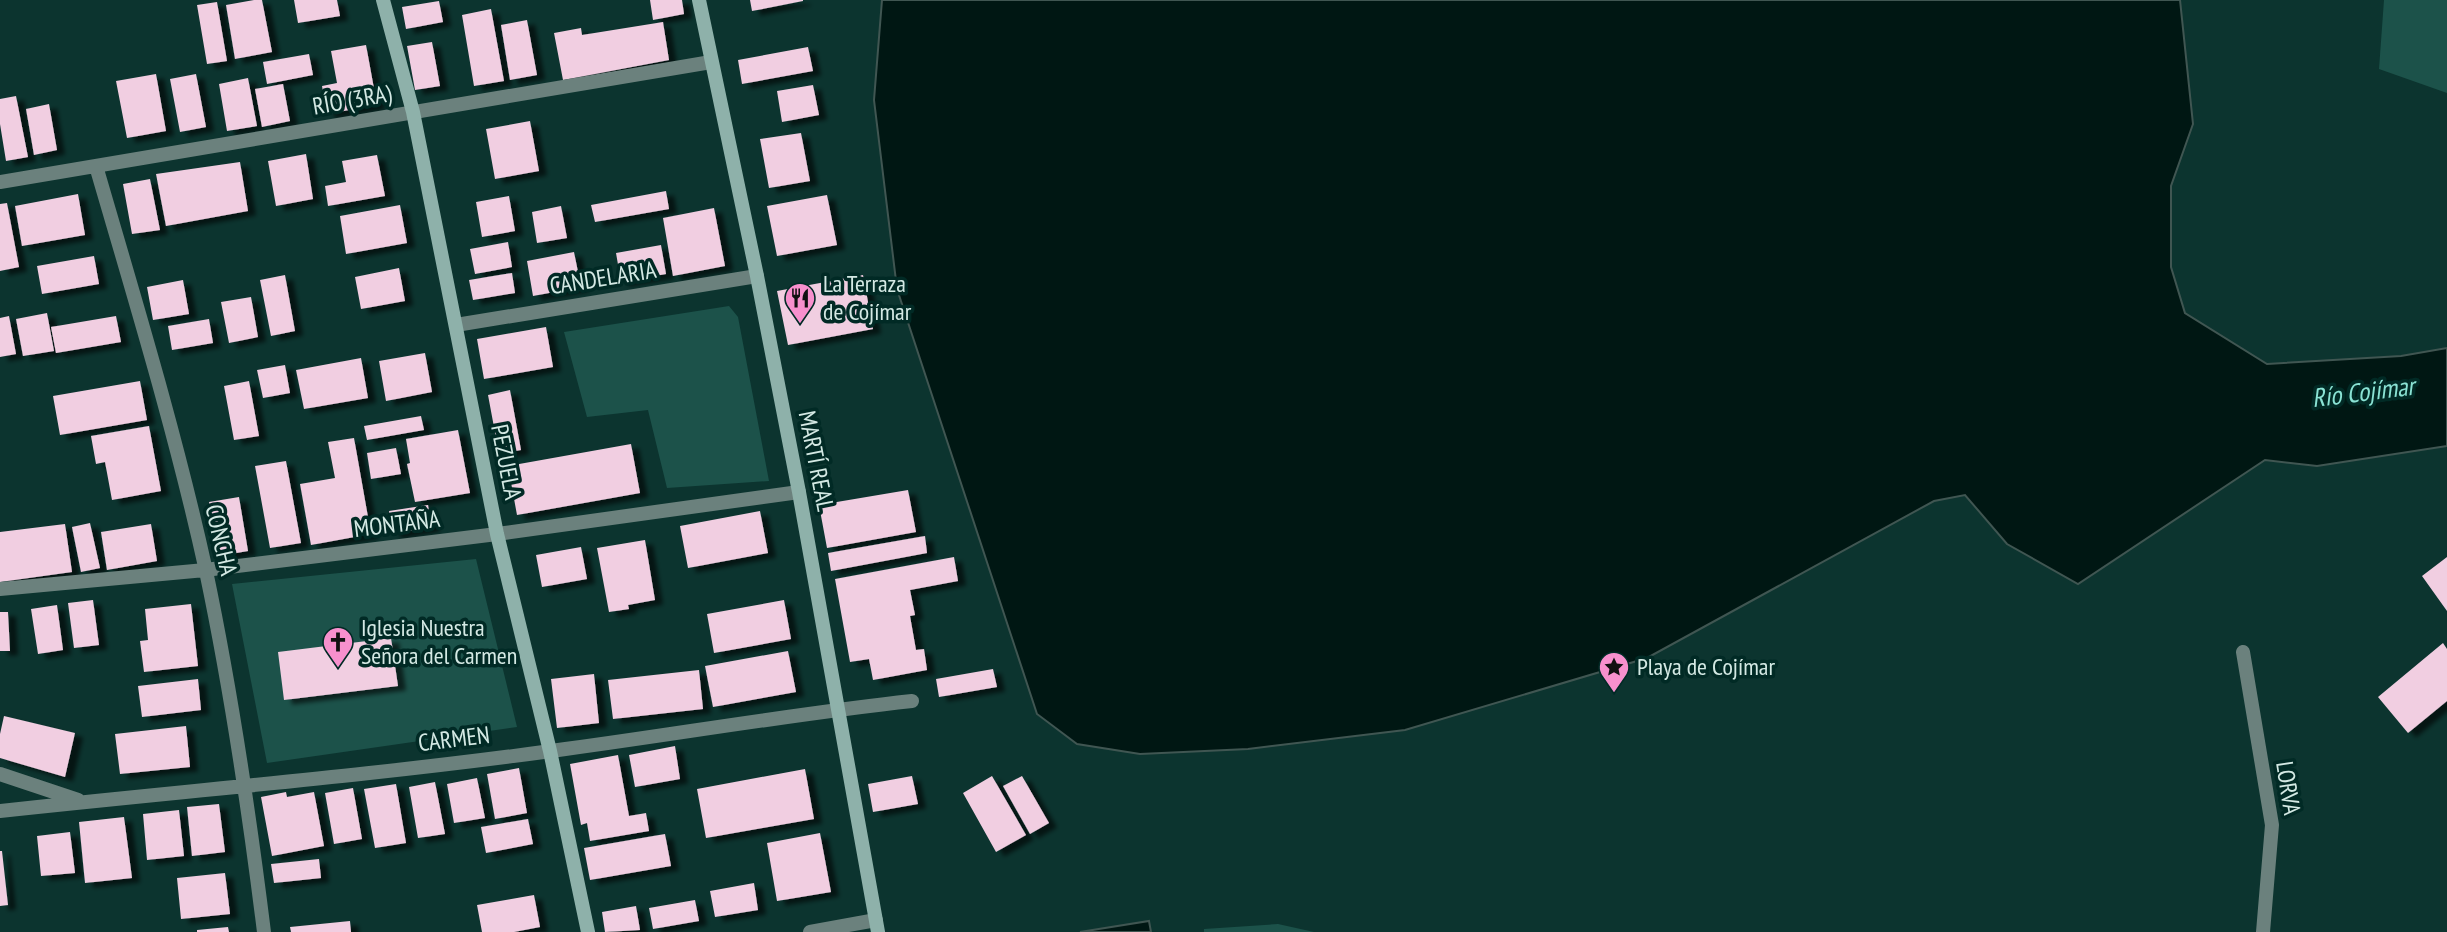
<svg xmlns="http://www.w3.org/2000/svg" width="2447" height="932" viewBox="0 0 2447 932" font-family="'PT Sans Narrow',sans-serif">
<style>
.green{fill:#1c524a}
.water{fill:#001713;stroke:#405652;stroke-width:2}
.building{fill:#f1cee1;filter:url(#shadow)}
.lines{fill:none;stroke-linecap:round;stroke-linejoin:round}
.street{stroke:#6b817d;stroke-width:14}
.secondary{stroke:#8eb1aa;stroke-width:14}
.labels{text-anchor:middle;stroke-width:7;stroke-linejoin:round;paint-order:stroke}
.street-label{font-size:24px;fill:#d4e9e4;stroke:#012a25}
.poi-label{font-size:24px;fill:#d4e9e4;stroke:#012a25;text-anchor:start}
.water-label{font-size:26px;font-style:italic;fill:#8ae3d4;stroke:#012a25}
</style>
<defs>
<filter id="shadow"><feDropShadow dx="8" dy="4.5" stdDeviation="2" flood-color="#0009"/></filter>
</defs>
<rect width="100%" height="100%" fill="#0c342f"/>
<path class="green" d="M 2384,0 L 2447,0 L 2447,93 L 2379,69 Z
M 729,306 L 738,317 L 769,481 L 667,488 L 648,410 L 587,417 L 564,332 Z
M 476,559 L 517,727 L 267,763 L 232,584 Z
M 1278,924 L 1314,932 L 1204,932 L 1204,929 Z"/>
<path class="water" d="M 882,0 L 2180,0 L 2193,124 L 2171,186 L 2171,267 L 2185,313 L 2267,364 L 2401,356 L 2447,348 L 2447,446 L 2317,466 L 2265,460 L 2078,584 L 2007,544 L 1965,495 L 1934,501 L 1647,658 L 1405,730 L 1248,749 L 1140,754 L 1077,744 L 1037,714 L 897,289 L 874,100 Z
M 1149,921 L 1151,932 L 1080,932 Z"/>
<path class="building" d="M 254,0 L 262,0 L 272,52 L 235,59 L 226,5 Z
M 294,0 L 337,0 L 340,16 L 298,23 Z
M 650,0 L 682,0 L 684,14 L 653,20 Z
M 750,0 L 803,0 L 803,1 L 752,11 Z
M 439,1 L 443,22 L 406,29 L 402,7 Z
M 217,2 L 227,61 L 207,64 L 197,5 Z
M 491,9 L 504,81 L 474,86 L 462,15 Z
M 527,20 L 537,75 L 510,80 L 501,25 Z
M 663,22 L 669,60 L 563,80 L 554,33 L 581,28 L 582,35 Z
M 432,42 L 440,86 L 415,90 L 407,46 Z
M 366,45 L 377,105 L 327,114 L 322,86 L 337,83 L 331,51 Z
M 808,47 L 813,71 L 742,84 L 738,60 Z
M 309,54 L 313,75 L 267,84 L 263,62 Z
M 156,74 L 166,131 L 127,138 L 116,81 Z
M 196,74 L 206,127 L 180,132 L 170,79 Z
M 248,78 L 257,126 L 227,131 L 219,84 Z
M 283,84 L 290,121 L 262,127 L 255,89 Z
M 813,85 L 819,115 L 782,122 L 777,91 Z
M 16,96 L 28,157 L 6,161 L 0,124 L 0,99 Z
M 49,104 L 57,150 L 34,155 L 26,109 Z
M 530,121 L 539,171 L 495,179 L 486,129 Z
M 801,133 L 810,181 L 769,188 L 760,139 Z
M 306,154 L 313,199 L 276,206 L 268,161 Z
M 377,155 L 385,196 L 328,206 L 325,186 L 346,182 L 342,161 Z
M 240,162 L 248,211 L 166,226 L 156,174 Z
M 150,179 L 160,230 L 132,234 L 123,184 Z
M 666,191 L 669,209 L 595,222 L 591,205 Z
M 78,194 L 85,235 L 22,246 L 15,206 Z
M 827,195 L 837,245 L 777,256 L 767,206 Z
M 509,196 L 515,231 L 482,237 L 476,202 Z
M 7,203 L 19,267 L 0,271 L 0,204 Z
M 400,205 L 407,243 L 346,254 L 340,216 Z
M 561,206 L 567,238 L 537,243 L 532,212 Z
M 714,208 L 725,266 L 673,276 L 663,218 Z
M 508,242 L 512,267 L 475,274 L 470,249 Z
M 661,245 L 666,274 L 621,282 L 616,253 Z
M 574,252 L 581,287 L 533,296 L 527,261 Z
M 94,256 L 99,284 L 42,294 L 37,266 Z
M 399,268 L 405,301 L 361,309 L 355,277 Z
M 512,273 L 515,293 L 473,300 L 469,280 Z
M 285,275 L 295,331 L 271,336 L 260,280 Z
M 863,275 L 873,329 L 788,345 L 777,291 Z
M 183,280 L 189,314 L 153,320 L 147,287 Z
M 251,297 L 258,337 L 229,343 L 221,302 Z
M 47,313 L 54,351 L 23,356 L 16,319 Z
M 9,316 L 16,354 L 0,357 L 0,318 Z
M 116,316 L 121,342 L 56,353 L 51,327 Z
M 209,319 L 213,343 L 172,350 L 168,326 Z
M 546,327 L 553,367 L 484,379 L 477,339 Z
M 425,353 L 432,392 L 386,401 L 379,361 Z
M 361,358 L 368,398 L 304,409 L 296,370 Z
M 285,365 L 290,393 L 263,398 L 257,370 Z
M 140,381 L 147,420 L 60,435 L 53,396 Z
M 249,381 L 259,436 L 234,440 L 224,386 Z
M 510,390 L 521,450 L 499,454 L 488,395 Z
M 421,416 L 424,430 L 367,440 L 364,426 Z
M 149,426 L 161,491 L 112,500 L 105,462 L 96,464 L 91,436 Z
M 458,430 L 470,493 L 415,502 L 407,464 L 410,463 L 406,439 Z
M 354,438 L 371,534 L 311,545 L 300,484 L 335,478 L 328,442 Z
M 631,444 L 640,493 L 517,515 L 508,466 Z
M 396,448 L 401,474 L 371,479 L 367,453 Z
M 286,461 L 301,543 L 270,548 L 255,466 Z
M 908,490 L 916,532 L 827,548 L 819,505 Z
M 239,497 L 248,551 L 219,556 L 209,502 Z
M 428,505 L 432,527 L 393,534 L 389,511 Z
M 760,511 L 768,553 L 688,568 L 680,526 Z
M 90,523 L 100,568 L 81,572 L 72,527 Z
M 65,524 L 72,572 L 0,582 L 0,532 Z
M 151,524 L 157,561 L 107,570 L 101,532 Z
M 925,536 L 927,553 L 831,571 L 828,553 Z
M 645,540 L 655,600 L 628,605 L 629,609 L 609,612 L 597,548 Z
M 581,547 L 587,579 L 542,587 L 536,555 Z
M 954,557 L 958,581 L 910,590 L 915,615 L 910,616 L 916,650 L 924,649 L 927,670 L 873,680 L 869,659 L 850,662 L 835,579 Z
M 2447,557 L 2447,611 L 2422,576 Z
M 93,600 L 99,645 L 74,648 L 68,603 Z
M 784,600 L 791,639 L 714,653 L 707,614 Z
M 191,604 L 198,666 L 144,672 L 140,641 L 148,640 L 145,609 Z
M 57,605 L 63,650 L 38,654 L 31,609 Z
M 0,612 L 8,612 L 10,651 L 0,651 Z
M 391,638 L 398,686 L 284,700 L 278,652 Z
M 2443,643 L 2447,649 L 2447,701 L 2408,733 L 2378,697 Z
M 788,651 L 796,692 L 713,707 L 705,666 Z
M 993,669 L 997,687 L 939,697 L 936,679 Z
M 699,670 L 703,709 L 613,719 L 608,680 Z
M 594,674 L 599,723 L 557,728 L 551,679 Z
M 198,679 L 201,710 L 142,717 L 138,686 Z
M 4,716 L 75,733 L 65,777 L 0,758 L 0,734 Z
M 186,726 L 190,767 L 120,774 L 115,734 Z
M 675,746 L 680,779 L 635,787 L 629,755 Z
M 618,755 L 629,816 L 646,813 L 649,831 L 590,841 L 587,823 L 581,825 L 570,764 Z
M 519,768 L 527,813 L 495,819 L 487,774 Z
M 805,769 L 814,819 L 706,838 L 697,789 Z
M 912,776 L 918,804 L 873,812 L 868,784 Z
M 992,776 L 1026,835 L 996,852 L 963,793 Z
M 1022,776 L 1049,823 L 1030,834 L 1003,786 Z
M 477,778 L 485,818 L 454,823 L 447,784 Z
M 435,782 L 445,834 L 418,838 L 409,787 Z
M 396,784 L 406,843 L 375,848 L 364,789 Z
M 353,788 L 362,839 L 334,844 L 325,793 Z
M 286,792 L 287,797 L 314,792 L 324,846 L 272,856 L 261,797 Z
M 219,804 L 225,852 L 192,856 L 187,807 Z
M 179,810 L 184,856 L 147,860 L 143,814 Z
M 124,817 L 132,878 L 85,883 L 79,822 Z
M 528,819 L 533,844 L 486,853 L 481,827 Z
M 70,832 L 75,873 L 41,876 L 37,836 Z
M 820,833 L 831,892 L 777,901 L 767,843 Z
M 665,834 L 671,866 L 590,880 L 584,848 Z
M 0,851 L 2,851 L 8,905 L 0,906 Z
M 319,859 L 321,878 L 274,883 L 271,864 Z
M 225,873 L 230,914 L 181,919 L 177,878 Z
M 754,883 L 758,910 L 715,917 L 710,891 Z
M 534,895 L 540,927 L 514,932 L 482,932 L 477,905 Z
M 695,900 L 699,921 L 653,929 L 649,908 Z
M 636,906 L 640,930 L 605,932 L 602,912 Z
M 350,921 L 351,932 L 291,932 L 290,927 Z
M 228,927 L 229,932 L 197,932 L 197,930 Z"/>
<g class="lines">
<path class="street" d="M 96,166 C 135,300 176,434 206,571 C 231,690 249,811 264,932
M 0,182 L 711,62
M 456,325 L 757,276
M 0,589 L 205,570 L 497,534 L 799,492
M 2243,652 L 2272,825 L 2263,932
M 0,774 L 78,800
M 0,811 C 184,791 368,776 551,751 C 672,735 792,714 912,701
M 810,932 L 876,920"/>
<path class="secondary" d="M 383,0 L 413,112 L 497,534 L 550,751 L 588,932
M 699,0 L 757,276 L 799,492 L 878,932"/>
</g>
<defs>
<g id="restaurant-pin" transform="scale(1.575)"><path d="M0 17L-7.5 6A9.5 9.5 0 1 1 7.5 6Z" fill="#f790cd" stroke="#012a25"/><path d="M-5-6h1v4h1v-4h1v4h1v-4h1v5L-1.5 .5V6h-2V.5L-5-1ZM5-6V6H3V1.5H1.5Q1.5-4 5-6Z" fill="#111"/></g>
<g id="church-pin" transform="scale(1.575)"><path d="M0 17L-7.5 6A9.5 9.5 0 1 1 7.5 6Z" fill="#f790cd" stroke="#012a25"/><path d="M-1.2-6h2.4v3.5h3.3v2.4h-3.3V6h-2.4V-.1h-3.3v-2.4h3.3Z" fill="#111"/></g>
<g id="sight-pin" transform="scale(1.575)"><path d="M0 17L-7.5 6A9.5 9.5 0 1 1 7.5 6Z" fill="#f790cd" stroke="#012a25"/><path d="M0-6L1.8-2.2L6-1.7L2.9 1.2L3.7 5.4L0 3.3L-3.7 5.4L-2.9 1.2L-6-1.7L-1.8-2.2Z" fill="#111"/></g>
</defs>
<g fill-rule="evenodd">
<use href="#restaurant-pin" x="800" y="298"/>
<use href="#church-pin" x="338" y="642"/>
<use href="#sight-pin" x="1614" y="667"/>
</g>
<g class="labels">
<g class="street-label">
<text transform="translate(352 100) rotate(-10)" y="8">RÍO (3RA)</text>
<text transform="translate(603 278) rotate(-9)" y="8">CANDELARIA</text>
<text transform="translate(816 461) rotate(79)" y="8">MARTÍ REAL</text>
<text transform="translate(506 462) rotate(79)" y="8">PEZUELA</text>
<text transform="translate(397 524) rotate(-7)" y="8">MONTAÑA</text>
<text transform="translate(221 540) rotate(77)" y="8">CONCHA</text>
<text transform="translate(454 739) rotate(-7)" y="8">CARMEN</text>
<text transform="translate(2288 788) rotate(81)" y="8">LORVA</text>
</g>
<g class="poi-label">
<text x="823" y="292">La Terraza<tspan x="823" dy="28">de Cojímar</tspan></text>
<text x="361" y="636">Iglesia Nuestra<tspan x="361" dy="28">Señora del Carmen</tspan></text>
<text x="1637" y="675">Playa de Cojímar</text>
</g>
<g class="water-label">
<text transform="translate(2363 392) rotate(-7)" y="9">Río Cojímar</text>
</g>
</g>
</svg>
